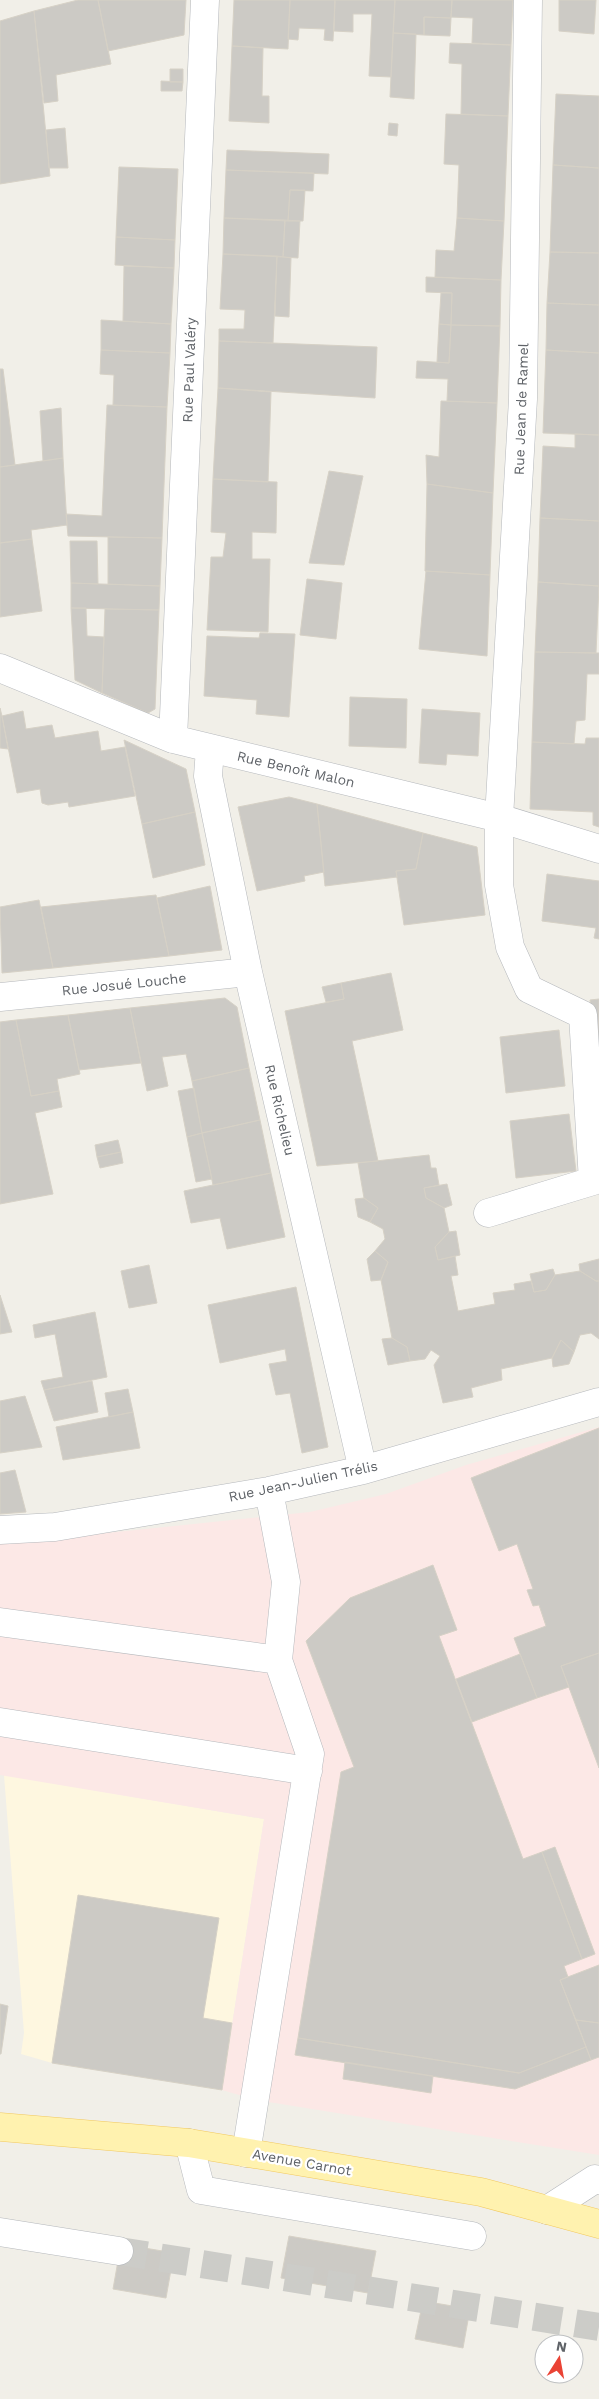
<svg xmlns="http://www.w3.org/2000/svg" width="599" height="2399" viewBox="0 0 599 2399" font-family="'Work Sans',sans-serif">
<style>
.commercial{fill:#fef7e0}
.medical{fill:#fce8e6}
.building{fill:#cccac5;stroke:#d6d1c6}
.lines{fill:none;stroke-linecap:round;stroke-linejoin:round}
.minor-tunnel{stroke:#ccccc8;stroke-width:28;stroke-dasharray:28 14;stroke-linecap:butt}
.minor-casing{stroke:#b5b8bc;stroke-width:29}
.major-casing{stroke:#f2c960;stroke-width:29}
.minor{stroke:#fff;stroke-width:28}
.major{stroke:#fff2af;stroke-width:28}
.labels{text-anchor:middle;stroke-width:4.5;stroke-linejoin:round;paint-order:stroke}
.street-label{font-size:14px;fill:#5f6368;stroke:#fff}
</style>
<rect width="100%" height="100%" fill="#f1efe8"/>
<path class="commercial" d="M 4,1775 L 264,1819 L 222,2090 L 52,2063 L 21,2054 L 24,2033 Z"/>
<path class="medical" d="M 599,1427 L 599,2155 L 256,2100 L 222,2090 L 264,1819 L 0,1775 L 0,1544 L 310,1512 L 386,1494 L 466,1465 Z"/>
<path class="building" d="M 78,0 L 98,0 L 111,64 L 56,75 L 58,101 L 44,103 L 34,11 Z
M 98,0 L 186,0 L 184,35 L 108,51 Z
M 234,0 L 290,0 L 288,49 L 232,46 Z
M 290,0 L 335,0 L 333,41 L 324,40 L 325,29 L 299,28 L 298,40 L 288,39 Z
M 335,0 L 395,0 L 391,77 L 369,76 L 372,14 L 353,14 L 353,32 L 334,31 Z
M 395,0 L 452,0 L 451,18 L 424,17 L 424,35 L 393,33 Z
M 452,0 L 513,0 L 511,45 L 472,43 L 473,18 L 451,17 Z
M 559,0 L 596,0 L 594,34 L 559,31 Z
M 34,11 L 50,176 L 0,184 L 0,21 Z
M 424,17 L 451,18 L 450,36 L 424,35 Z
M 393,33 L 416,34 L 414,99 L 390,97 Z
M 450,43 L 511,45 L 508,116 L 461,114 L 462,64 L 449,63 Z
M 232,46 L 263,48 L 262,96 L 269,96 L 269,123 L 229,121 Z
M 170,69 L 183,69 L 183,82 L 170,82 Z
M 161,81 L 183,82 L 182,91 L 161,91 Z
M 556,94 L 599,96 L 599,168 L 553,165 Z
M 446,114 L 508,116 L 504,221 L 457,218 L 459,165 L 444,164 Z
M 389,123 L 398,124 L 397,136 L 388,135 Z
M 65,128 L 68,168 L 49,168 L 46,130 Z
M 227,150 L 329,154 L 328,174 L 226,170 Z
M 553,165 L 599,168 L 599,253 L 550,252 Z
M 119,167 L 178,169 L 175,240 L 116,237 Z
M 226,170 L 314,173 L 313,191 L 290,190 L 288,221 L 224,218 Z
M 290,190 L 305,190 L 303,221 L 288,221 Z
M 224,218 L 285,220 L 283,257 L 223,254 Z
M 457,218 L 504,221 L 501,280 L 435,277 L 436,250 L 454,251 Z
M 285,220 L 300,221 L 298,258 L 283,257 Z
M 116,237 L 175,240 L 174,268 L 115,265 Z
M 550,252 L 599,253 L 599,305 L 547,303 Z
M 223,254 L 277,256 L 273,343 L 219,341 L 219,329 L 244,329 L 245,310 L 220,309 Z
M 277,256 L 291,258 L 289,317 L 275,316 Z
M 124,266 L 174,268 L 171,324 L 123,321 Z
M 426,277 L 501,280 L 500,326 L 451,325 L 452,293 L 426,292 Z
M 441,293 L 452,293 L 451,325 L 439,324 Z
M 547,303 L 599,305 L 599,353 L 546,350 Z
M 101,320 L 171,324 L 170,353 L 101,350 Z
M 439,324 L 451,325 L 449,363 L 437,362 Z
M 451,325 L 500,326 L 497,403 L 447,401 L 448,379 L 416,378 L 417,361 L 449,363 Z
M 219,341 L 377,347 L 375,398 L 218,388 Z
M 101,350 L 170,353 L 167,407 L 113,405 L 114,375 L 100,374 Z
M 546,350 L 599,353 L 599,435 L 543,433 Z
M 0,369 L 3,369 L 15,465 L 0,467 Z
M 218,388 L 271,392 L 268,482 L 213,479 Z
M 441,401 L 497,403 L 493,493 L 427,484 L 426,455 L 439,457 Z
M 107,405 L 167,407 L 162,538 L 68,536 L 66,514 L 102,516 Z
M 61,408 L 63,458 L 43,461 L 40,411 Z
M 575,434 L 599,435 L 599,521 L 540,518 L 543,446 L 575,448 Z
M 63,458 L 67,525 L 31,530 L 32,539 L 0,543 L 0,467 Z
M 329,471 L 363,476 L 344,565 L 309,563 Z
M 213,479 L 277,482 L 276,533 L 252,532 L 252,559 L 270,559 L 268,632 L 207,630 L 211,557 L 223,557 L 226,533 L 211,532 Z
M 427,484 L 493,493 L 490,575 L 425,571 Z
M 540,518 L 599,521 L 599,586 L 538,582 Z
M 108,537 L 162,538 L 160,586 L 108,584 Z
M 32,539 L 42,611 L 0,617 L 0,543 Z
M 70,541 L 97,541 L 98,584 L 71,583 Z
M 426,571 L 490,575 L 487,656 L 419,649 Z
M 307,579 L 342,583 L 336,639 L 300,635 Z
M 538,582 L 599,586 L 596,653 L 535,652 Z
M 71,583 L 160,586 L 159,610 L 71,608 Z
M 71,608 L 86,608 L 87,636 L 104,637 L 102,693 L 75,680 Z
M 105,609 L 159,610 L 155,709 L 148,713 L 102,693 Z
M 260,633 L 295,634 L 289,717 L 256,714 L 257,700 L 204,696 L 207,636 L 259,638 Z
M 535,652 L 599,653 L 599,674 L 587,674 L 585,720 L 576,721 L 574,744 L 532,742 Z
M 350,697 L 407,699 L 406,748 L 349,746 Z
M 0,708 L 2,716 L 8,749 L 0,748 Z
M 422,709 L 480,713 L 478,756 L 447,754 L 446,765 L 419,763 Z
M 23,711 L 26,729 L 52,725 L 55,738 L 98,731 L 101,751 L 125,747 L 135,796 L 69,807 L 68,802 L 48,805 L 42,803 L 40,789 L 17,793 L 2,716 Z
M 586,738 L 599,738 L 599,827 L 593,825 L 593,812 L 530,809 L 532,742 L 585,744 Z
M 124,740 L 186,769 L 195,812 L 142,824 Z
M 289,797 L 317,804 L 324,872 L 304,876 L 305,881 L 257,891 L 238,807 Z
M 317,804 L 423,833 L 416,869 L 396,871 L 397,877 L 325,886 Z
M 195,812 L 205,865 L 153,878 L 142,824 Z
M 423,833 L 477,847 L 485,915 L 404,925 L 396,871 L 416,869 Z
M 547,874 L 599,881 L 599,939 L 594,938 L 596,928 L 542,921 Z
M 210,886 L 222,950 L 169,956 L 157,898 Z
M 156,895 L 169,956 L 53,968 L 41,907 Z
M 39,900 L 53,968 L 2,973 L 0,907 Z
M 391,973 L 403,1030 L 352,1041 L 378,1161 L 317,1166 L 285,1011 L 344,999 L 341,983 Z
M 341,983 L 344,999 L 326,1002 L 322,987 Z
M 225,998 L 237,1007 L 249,1068 L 192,1081 L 186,1054 L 162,1057 L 168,1086 L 147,1091 L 130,1008 Z
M 599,999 L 599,1090 L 590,1000 Z
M 130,1008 L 141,1063 L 79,1070 L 68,1015 Z
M 68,1015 L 80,1074 L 57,1079 L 59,1091 L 31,1096 L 16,1020 Z
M 16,1020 L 31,1096 L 59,1091 L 62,1107 L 35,1113 L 53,1194 L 0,1204 L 0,1022 Z
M 559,1030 L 565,1086 L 506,1093 L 500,1037 Z
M 249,1068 L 260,1120 L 202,1133 L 192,1081 Z
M 194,1088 L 202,1133 L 187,1137 L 178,1091 Z
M 569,1114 L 576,1171 L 516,1178 L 510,1121 Z
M 260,1120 L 271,1173 L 213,1185 L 202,1133 Z
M 202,1133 L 212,1179 L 196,1182 L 187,1137 Z
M 118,1140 L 121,1152 L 97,1157 L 95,1145 Z
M 121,1152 L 123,1163 L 100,1168 L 97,1157 Z
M 429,1155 L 431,1168 L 436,1168 L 439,1185 L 424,1188 L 426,1198 L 444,1208 L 449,1232 L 435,1247 L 438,1260 L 455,1256 L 458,1275 L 451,1276 L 458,1311 L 495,1304 L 493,1293 L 515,1290 L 514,1284 L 531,1281 L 534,1292 L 546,1290 L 555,1275 L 580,1271 L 596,1281 L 599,1281 L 599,1339 L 591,1333 L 580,1335 L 574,1352 L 561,1340 L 552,1358 L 501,1369 L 502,1380 L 471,1388 L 473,1397 L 443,1403 L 434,1365 L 440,1356 L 431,1350 L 425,1359 L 410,1361 L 407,1347 L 392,1338 L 381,1280 L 388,1262 L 375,1251 L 385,1239 L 383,1229 L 370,1222 L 378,1208 L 364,1198 L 358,1163 Z
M 271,1173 L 285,1237 L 227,1249 L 220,1218 L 191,1223 L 184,1191 Z
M 447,1184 L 452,1205 L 444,1208 L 426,1198 L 424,1188 Z
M 364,1198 L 378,1208 L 370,1222 L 358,1217 L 355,1199 Z
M 456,1231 L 460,1255 L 438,1260 L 435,1247 L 449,1232 Z
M 375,1251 L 388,1262 L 381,1280 L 371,1281 L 367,1259 Z
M 599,1259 L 599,1281 L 596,1281 L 580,1271 L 579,1264 Z
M 149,1265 L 157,1303 L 129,1308 L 121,1271 Z
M 553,1269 L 555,1275 L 546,1290 L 534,1292 L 530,1274 Z
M 296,1287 L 328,1447 L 302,1453 L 290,1393 L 276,1395 L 269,1364 L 287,1361 L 285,1349 L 220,1363 L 208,1305 Z
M 0,1295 L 12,1332 L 0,1334 Z
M 95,1312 L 107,1377 L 44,1390 L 41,1381 L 63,1377 L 55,1334 L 35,1338 L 33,1325 Z
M 392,1338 L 407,1347 L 410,1361 L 388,1365 L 382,1339 Z
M 561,1340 L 574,1352 L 569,1364 L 553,1367 L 552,1358 Z
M 92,1381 L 98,1412 L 54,1421 L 44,1390 Z
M 128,1389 L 133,1412 L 109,1417 L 105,1393 Z
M 25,1396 L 42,1447 L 0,1453 L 0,1401 Z
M 133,1412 L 140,1448 L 63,1460 L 56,1427 Z
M 599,1428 L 599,1653 L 561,1666 L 569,1687 L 537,1698 L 514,1638 L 546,1626 L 539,1605 L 533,1606 L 527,1590 L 533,1589 L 517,1544 L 499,1551 L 471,1478 Z
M 15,1470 L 26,1512 L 0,1514 L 0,1473 Z
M 433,1565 L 457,1630 L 439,1636 L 523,1859 L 542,1852 L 582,1959 L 564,1966 L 568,1977 L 560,1980 L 586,2047 L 519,2073 L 298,2038 L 341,1772 L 354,1767 L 306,1641 L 350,1598 Z
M 599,1653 L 599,1768 L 561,1666 Z
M 520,1654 L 537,1698 L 472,1722 L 456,1679 Z
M 555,1847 L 595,1954 L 582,1959 L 542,1852 Z
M 78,1895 L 219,1918 L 203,2018 L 232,2023 L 222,2090 L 52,2063 Z
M 599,1965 L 599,2023 L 576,2020 L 560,1980 Z
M 0,2004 L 8,2006 L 1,2054 L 0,2054 Z
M 576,2020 L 599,2023 L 599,2057 L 591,2060 Z
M 298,2038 L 519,2073 L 586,2047 L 591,2060 L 515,2089 L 295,2055 Z
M 345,2062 L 433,2076 L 431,2093 L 343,2079 Z
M 289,2236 L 376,2251 L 368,2293 L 281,2278 Z
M 121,2244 L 174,2253 L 166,2298 L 113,2289 Z
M 423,2301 L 470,2309 L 463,2348 L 415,2339 Z"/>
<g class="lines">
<path class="minor-tunnel" d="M 119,2251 L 599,2327"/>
<g class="minor-casing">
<path id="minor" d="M 0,668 L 173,739 L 499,818 L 599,849
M 173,739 L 205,0
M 210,749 L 208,776 L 248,972 L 363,1470
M 0,997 L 248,972
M 488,1213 L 593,1181 L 583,1015 L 529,989 L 510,947 L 499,885 L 499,818 L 523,399 L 528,0
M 0,1530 L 55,1527 L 269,1491 L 363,1470 L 599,1402
M 0,1622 L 278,1660
M 0,1722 L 308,1771
M 189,2143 L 201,2190 L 472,2236
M 246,2153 L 310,1754 L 278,1660 L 286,1582 L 269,1491
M 547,2210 L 595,2179 L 599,2180
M 0,2232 L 119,2251"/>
</g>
<g class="major-casing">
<path id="major" d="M 0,2127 L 189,2143 L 481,2192 L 599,2224"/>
</g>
<use href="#minor" class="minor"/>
<use href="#major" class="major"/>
</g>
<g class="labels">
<g class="street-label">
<text transform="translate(189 370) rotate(-88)" y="5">Rue Paul Valéry</text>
<text transform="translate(521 409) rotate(-88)" y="5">Rue Jean de Ramel</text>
<text transform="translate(296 769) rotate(13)" y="5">Rue Benoît Malon</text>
<text transform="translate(124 984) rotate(-6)" y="5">Rue Josué Louche</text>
<text transform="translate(280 1110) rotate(77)" y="5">Rue Richelieu</text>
<text transform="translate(303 1481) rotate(-12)" y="5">Rue Jean-Julien Trélis</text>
<text transform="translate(302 2162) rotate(10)" y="5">Avenue Carnot</text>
</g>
</g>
<g transform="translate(559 2359) rotate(11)"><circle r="24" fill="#ffffff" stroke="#bfc1c3"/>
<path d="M0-4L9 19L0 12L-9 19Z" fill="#ea4335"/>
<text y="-8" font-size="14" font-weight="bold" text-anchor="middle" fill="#5f6368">N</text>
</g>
</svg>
